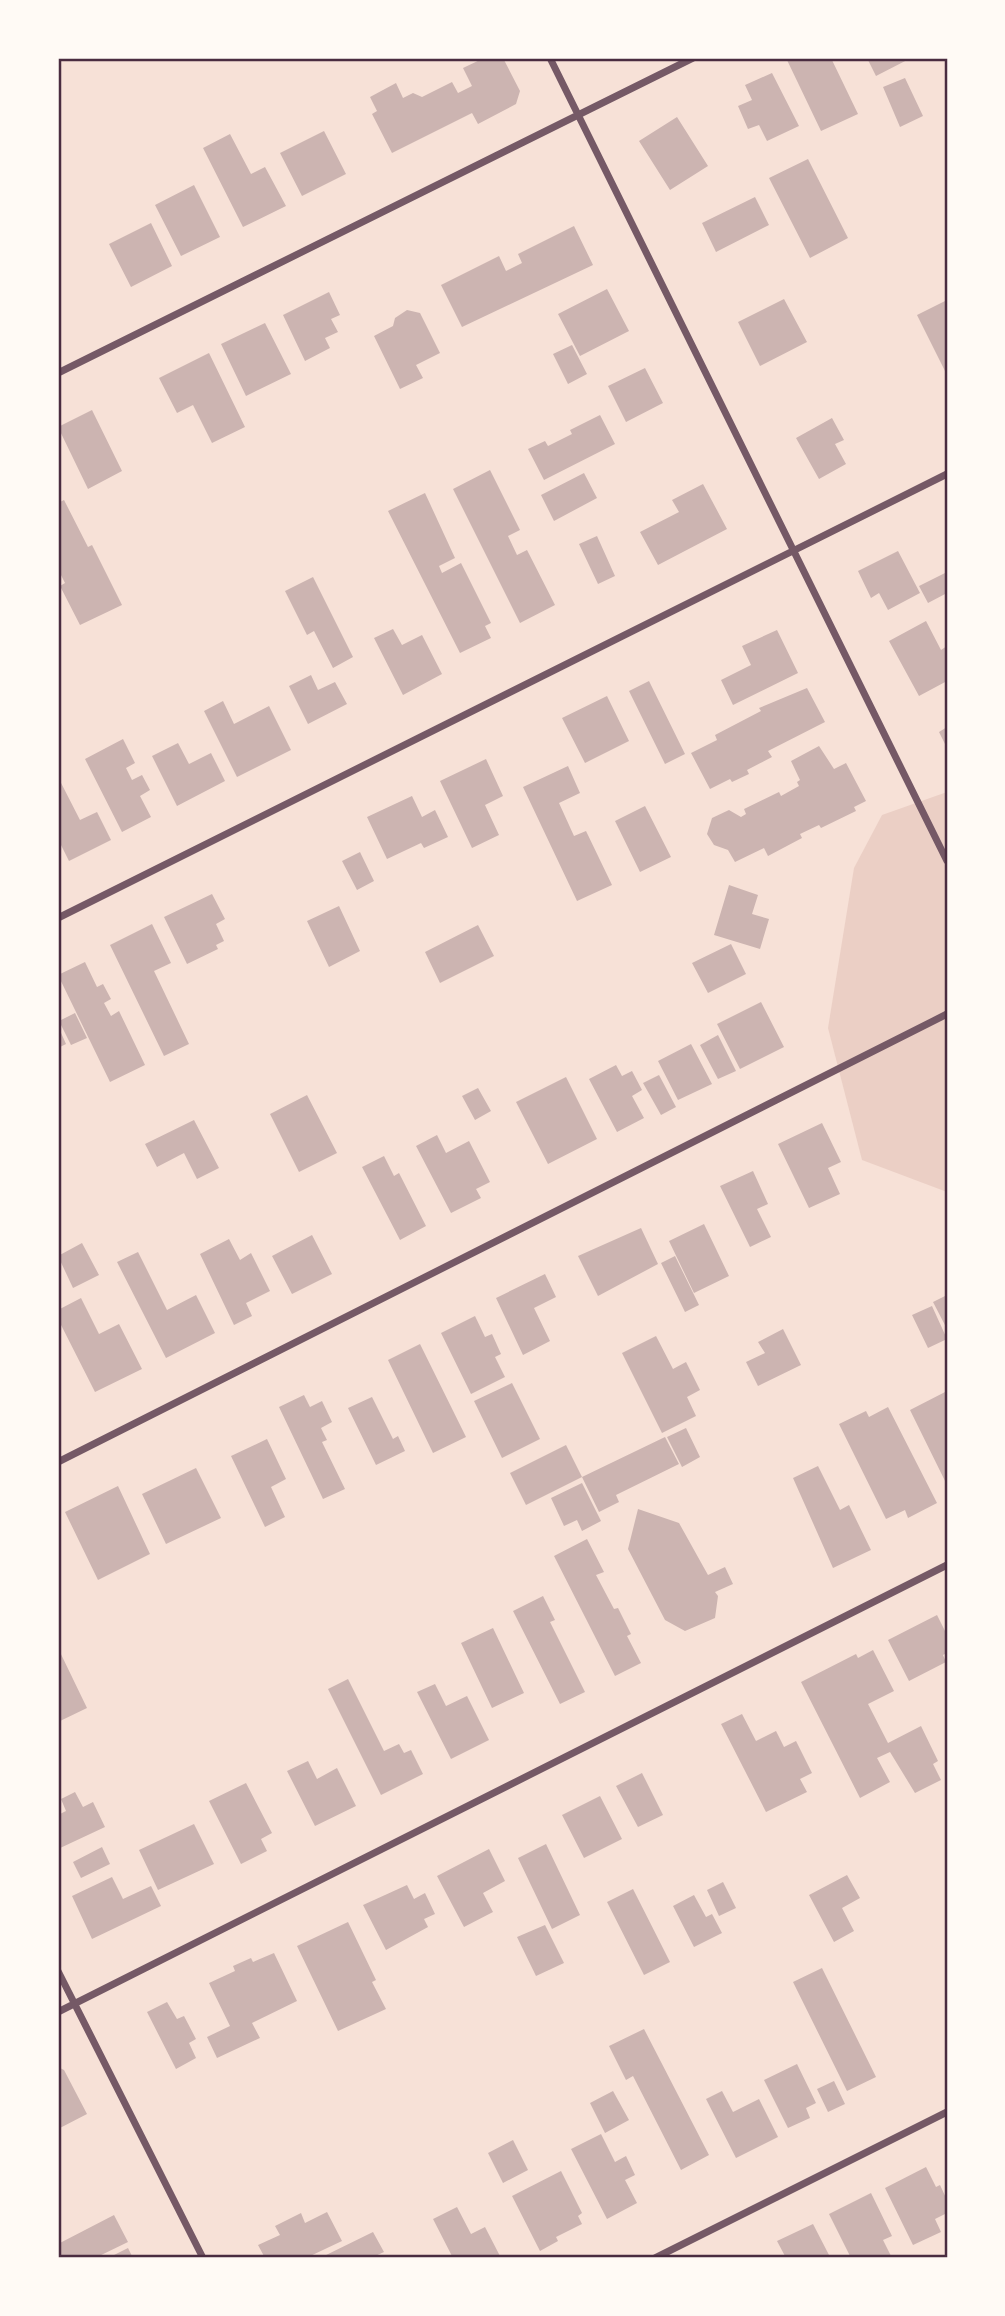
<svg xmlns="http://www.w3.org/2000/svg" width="1005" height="2316" viewBox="0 0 1005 2316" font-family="Quicksand,sans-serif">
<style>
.green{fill:#ebcfc5}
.building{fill:#ccb4b1}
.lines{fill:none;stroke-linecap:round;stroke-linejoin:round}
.minor{stroke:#755966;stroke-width:7}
.neatline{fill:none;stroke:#4a2c40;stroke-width:2.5}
</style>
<rect width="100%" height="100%" fill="#f7e1d7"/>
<path class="green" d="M 947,792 L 947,1192 L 862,1160 L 828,1028 L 854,868 L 882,815 Z"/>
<path class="building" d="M 484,58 L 503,58 L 520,91 L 516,104 L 478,124 L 472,113 L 392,153 L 372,114 L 377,111 L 370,97 L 396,83 L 403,98 L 413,93 L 422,97 L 452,82 L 458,93 L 472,86 L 463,68 Z
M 791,58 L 831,58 L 858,114 L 821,131 L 787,60 Z
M 867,58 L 911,58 L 876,76 Z
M 772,73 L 799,126 L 767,141 L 759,125 L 748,129 L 738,106 L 752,100 L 745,85 Z
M 905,78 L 923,116 L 900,127 L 883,87 Z
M 677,117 L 708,166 L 670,190 L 639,141 Z
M 324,131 L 346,174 L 302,196 L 280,153 Z
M 230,134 L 251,174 L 265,167 L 286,206 L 243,227 L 203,148 Z
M 808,159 L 848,238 L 810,258 L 769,178 Z
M 194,185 L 220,237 L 181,256 L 155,205 Z
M 755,197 L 769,225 L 716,252 L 702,223 Z
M 151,223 L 172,266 L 131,287 L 109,244 Z
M 574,226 L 593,265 L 462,327 L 441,285 L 499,256 L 506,271 L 522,263 L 518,254 Z
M 607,289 L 629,331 L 580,356 L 558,314 Z
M 329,292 L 340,315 L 331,319 L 338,332 L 325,338 L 330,348 L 305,361 L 283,315 Z
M 784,299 L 807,342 L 760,366 L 738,322 Z
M 947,300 L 947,375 L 917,315 Z
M 407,310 L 420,313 L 440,353 L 416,365 L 423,378 L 400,389 L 374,336 L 393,326 L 395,318 Z
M 265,323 L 291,374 L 246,396 L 221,344 Z
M 572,345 L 587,374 L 568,384 L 553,354 Z
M 209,353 L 245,427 L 212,443 L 193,405 L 177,413 L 159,378 Z
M 645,368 L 663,403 L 626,422 L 608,386 Z
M 92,410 L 122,471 L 88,489 L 58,427 Z
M 600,415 L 615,444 L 544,480 L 528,449 L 545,441 L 548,446 L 572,434 L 570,430 Z
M 832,418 L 844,440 L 835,444 L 846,464 L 819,479 L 796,438 Z
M 490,470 L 520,530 L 508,536 L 517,555 L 527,550 L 555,605 L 520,623 L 453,489 Z
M 584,473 L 597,498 L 554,521 L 541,495 Z
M 703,484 L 727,529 L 658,565 L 640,532 L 679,512 L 672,500 Z
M 425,493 L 455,558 L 439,566 L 442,573 L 461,563 L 491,623 L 485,626 L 491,638 L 460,653 L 388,511 Z
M 64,500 L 88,547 L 92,545 L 122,605 L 80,625 L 60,586 L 65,583 L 58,569 L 58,503 Z
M 597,536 L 615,576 L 598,584 L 579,544 Z
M 898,551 L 920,593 L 888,610 L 879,593 L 871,598 L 858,571 Z
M 947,572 L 947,593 L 928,603 L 919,586 Z
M 313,577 L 353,657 L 333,668 L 314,631 L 307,635 L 285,591 Z
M 926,621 L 941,650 L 947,646 L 947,681 L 919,696 L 889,641 Z
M 393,629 L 402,645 L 422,635 L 442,674 L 403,695 L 374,638 Z
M 777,630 L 798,673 L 733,705 L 721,680 L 751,665 L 742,646 Z
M 311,675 L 318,690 L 335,682 L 347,704 L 308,724 L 289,686 Z
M 649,681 L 685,754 L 665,764 L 629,691 Z
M 807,688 L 825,722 L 768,751 L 772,757 L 747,770 L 749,774 L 732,782 L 730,779 L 710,789 L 691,753 L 717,740 L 715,735 L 761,711 L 759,708 Z
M 607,696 L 629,741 L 585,763 L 562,718 Z
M 223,701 L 234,724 L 269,706 L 291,750 L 237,777 L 204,711 Z
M 947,727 L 947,748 L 939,732 Z
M 123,739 L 135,763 L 126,768 L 132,780 L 142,775 L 150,790 L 140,796 L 151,817 L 122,832 L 85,759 Z
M 178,743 L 189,764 L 211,753 L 225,781 L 177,806 L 152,756 Z
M 819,746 L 834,769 L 846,763 L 866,801 L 854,807 L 856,811 L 821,828 L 819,825 L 800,834 L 802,838 L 768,856 L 764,848 L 735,862 L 728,850 L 714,845 L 707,834 L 712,818 L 729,810 L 741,817 L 746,814 L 744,809 L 779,792 L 781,796 L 799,786 L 797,782 L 800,780 L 791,761 Z
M 486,759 L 503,796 L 485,805 L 499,835 L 472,848 L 440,781 Z
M 568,766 L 580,793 L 559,803 L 574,836 L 586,831 L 612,885 L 577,901 L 523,787 Z
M 58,777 L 80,820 L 97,812 L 111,840 L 69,861 L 58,839 Z
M 412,796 L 422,817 L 435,810 L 448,837 L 424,848 L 421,843 L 387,859 L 367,817 Z
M 645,806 L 671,857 L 640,872 L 615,821 Z
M 360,852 L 374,881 L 357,890 L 342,861 Z
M 729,885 L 758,895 L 752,914 L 769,919 L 760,949 L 714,935 Z
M 212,894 L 225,919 L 216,924 L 224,941 L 216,945 L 218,949 L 187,964 L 164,917 Z
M 339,906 L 360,951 L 329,967 L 307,921 Z
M 152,924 L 171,963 L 154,971 L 189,1044 L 164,1056 L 110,945 Z
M 478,925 L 494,956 L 440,983 L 425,952 Z
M 731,944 L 746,974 L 708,993 L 692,963 Z
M 85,962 L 97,987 L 103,984 L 111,999 L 104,1003 L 111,1016 L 119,1011 L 145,1065 L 110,1082 L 58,975 Z
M 761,1002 L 784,1047 L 740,1069 L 717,1024 Z
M 75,1013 L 87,1038 L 71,1045 L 59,1021 Z
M 58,1026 L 66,1044 L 58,1048 Z
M 718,1035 L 736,1071 L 718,1079 L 700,1045 Z
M 691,1044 L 712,1084 L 678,1100 L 658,1061 Z
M 616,1065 L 622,1076 L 632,1071 L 642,1090 L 632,1096 L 644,1118 L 617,1132 L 589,1079 Z
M 659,1075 L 676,1107 L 661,1115 L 643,1083 Z
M 566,1077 L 597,1139 L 548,1164 L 516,1102 Z
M 478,1088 L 491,1111 L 475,1120 L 462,1096 Z
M 307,1095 L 337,1153 L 299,1172 L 270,1114 Z
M 194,1120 L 219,1168 L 197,1179 L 184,1153 L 157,1167 L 145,1144 Z
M 822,1123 L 841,1162 L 828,1168 L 840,1194 L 809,1208 L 778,1144 Z
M 437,1135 L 446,1153 L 469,1141 L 490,1182 L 476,1189 L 481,1198 L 451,1213 L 416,1146 Z
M 384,1156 L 394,1176 L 399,1173 L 426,1226 L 400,1240 L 362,1167 Z
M 753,1171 L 768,1204 L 757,1209 L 771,1237 L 750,1247 L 720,1186 Z
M 704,1224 L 729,1276 L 694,1293 L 669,1241 Z
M 641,1228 L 658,1264 L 598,1296 L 578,1256 Z
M 312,1235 L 332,1274 L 292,1294 L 272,1256 Z
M 229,1239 L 240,1260 L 251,1253 L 270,1291 L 246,1303 L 252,1316 L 234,1325 L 200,1254 Z
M 82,1243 L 99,1275 L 73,1288 L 58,1256 Z
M 138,1252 L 167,1310 L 196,1295 L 215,1333 L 166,1358 L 117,1262 Z
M 675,1256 L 699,1305 L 685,1312 L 661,1263 Z
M 545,1274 L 556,1297 L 534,1308 L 550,1341 L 523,1355 L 496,1298 Z
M 947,1295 L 947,1329 L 933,1302 Z
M 81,1298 L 99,1334 L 119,1324 L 142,1369 L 95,1392 L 58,1319 L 58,1310 Z
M 932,1306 L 947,1339 L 928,1348 L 912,1315 Z
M 475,1316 L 485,1337 L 492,1334 L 501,1354 L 495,1357 L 505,1377 L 471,1394 L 441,1333 Z
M 783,1329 L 801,1365 L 758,1386 L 746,1362 L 765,1353 L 758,1342 Z
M 656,1336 L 673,1369 L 686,1362 L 700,1390 L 687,1397 L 696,1416 L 662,1433 L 622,1353 Z
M 420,1344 L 466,1437 L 433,1453 L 388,1360 Z
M 512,1383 L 540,1439 L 502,1458 L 474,1401 Z
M 947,1391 L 947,1485 L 910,1410 Z
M 304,1395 L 310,1407 L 322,1401 L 332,1422 L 321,1428 L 327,1440 L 322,1442 L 345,1489 L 323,1499 L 279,1407 Z
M 372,1397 L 393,1439 L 398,1436 L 405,1451 L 376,1465 L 348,1408 Z
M 888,1407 L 937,1503 L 908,1518 L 905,1510 L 886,1519 L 839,1424 L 866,1411 L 869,1417 Z
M 686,1428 L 700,1457 L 682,1467 L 667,1437 Z
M 665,1437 L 679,1464 L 616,1495 L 619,1502 L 599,1512 L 582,1477 L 526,1505 L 510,1473 L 566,1445 L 582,1477 Z
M 267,1439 L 286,1479 L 271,1487 L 285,1517 L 265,1527 L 231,1456 Z
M 818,1466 L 840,1510 L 849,1505 L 871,1550 L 833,1568 L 793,1478 Z
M 196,1468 L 221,1518 L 166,1544 L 142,1494 Z
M 582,1483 L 601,1521 L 582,1531 L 577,1520 L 564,1526 L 551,1498 Z
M 118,1486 L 150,1554 L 98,1580 L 65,1512 Z
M 638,1509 L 679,1523 L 708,1575 L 725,1567 L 733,1584 L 715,1592 L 718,1596 L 715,1618 L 685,1631 L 665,1620 L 628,1549 Z
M 587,1539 L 604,1572 L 596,1575 L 614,1609 L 618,1608 L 631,1634 L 627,1636 L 641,1663 L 615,1676 L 554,1556 Z
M 543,1596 L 555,1620 L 550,1622 L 585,1692 L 560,1704 L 513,1611 Z
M 937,1615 L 947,1635 L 947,1653 L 943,1655 L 946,1662 L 909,1681 L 888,1640 Z
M 493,1628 L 524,1693 L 492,1708 L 461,1643 Z
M 58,1648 L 87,1708 L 58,1722 Z
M 873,1650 L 894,1691 L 868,1704 L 888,1743 L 921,1726 L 938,1761 L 933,1764 L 941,1780 L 915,1793 L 890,1752 L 877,1758 L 890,1782 L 860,1798 L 801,1682 L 856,1654 L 858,1658 Z
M 348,1679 L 384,1751 L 399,1744 L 404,1753 L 411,1750 L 423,1774 L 381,1795 L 328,1689 Z
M 435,1684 L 446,1706 L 467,1696 L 489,1740 L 451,1759 L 417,1692 Z
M 742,1714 L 756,1741 L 776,1731 L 784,1747 L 796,1741 L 812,1773 L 800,1779 L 807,1792 L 766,1812 L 721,1724 Z
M 308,1761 L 317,1779 L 337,1768 L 356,1806 L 315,1826 L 287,1771 Z
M 642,1773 L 663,1815 L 638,1827 L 616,1786 Z
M 246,1783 L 272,1833 L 261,1839 L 267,1851 L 241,1864 L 209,1801 Z
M 75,1792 L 83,1807 L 93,1802 L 105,1827 L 58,1849 L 58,1815 L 66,1811 L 61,1799 Z
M 600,1796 L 622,1839 L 584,1858 L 562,1815 Z
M 194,1824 L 214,1864 L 158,1890 L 139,1850 Z
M 546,1844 L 580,1915 L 552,1929 L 518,1858 Z
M 102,1847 L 110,1864 L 81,1878 L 73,1862 Z
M 489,1849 L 505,1881 L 483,1893 L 493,1912 L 464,1927 L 437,1876 Z
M 847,1875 L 860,1898 L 842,1908 L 854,1931 L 834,1942 L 809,1895 Z
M 112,1877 L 123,1899 L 151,1886 L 161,1906 L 92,1939 L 72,1896 Z
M 723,1882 L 736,1908 L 719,1916 L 707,1890 Z
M 407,1885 L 414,1899 L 425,1893 L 435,1914 L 424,1919 L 428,1927 L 386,1950 L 363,1905 Z
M 633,1889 L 670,1962 L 644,1975 L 607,1902 Z
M 694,1895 L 706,1917 L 712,1914 L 722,1933 L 694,1947 L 673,1906 Z
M 348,1922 L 376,1980 L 372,1982 L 386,2009 L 338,2031 L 297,1946 Z
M 545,1925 L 564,1963 L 536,1976 L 517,1937 Z
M 274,1953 L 297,2001 L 252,2023 L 260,2038 L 217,2058 L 207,2037 L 230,2026 L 209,1983 L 235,1971 L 233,1966 L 251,1958 L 253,1962 Z
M 822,1968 L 876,2077 L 847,2091 L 793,1982 Z
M 167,2002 L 177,2019 L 184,2016 L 196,2039 L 189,2043 L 196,2058 L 176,2069 L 147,2012 Z
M 644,2029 L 709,2155 L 681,2170 L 633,2076 L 626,2080 L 609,2046 Z
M 797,2064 L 816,2103 L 806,2108 L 810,2118 L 788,2128 L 764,2080 Z
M 58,2067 L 64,2070 L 87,2114 L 58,2129 Z
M 834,2081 L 845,2104 L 828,2112 L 817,2089 Z
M 613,2091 L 629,2120 L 605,2133 L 590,2103 Z
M 722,2091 L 733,2112 L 759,2099 L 778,2137 L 736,2158 L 706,2099 Z
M 601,2134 L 615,2162 L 626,2156 L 635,2175 L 625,2180 L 637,2203 L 607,2219 L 571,2149 Z
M 513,2140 L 528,2170 L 503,2183 L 488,2153 Z
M 926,2167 L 936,2187 L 940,2185 L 947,2200 L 947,2213 L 935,2219 L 941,2232 L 913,2245 L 885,2188 Z
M 561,2171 L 582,2213 L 578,2216 L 582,2224 L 556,2237 L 558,2241 L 540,2251 L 512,2196 Z
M 871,2193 L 892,2236 L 883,2240 L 892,2258 L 851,2258 L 829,2214 Z
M 457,2207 L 471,2234 L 485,2227 L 501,2258 L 453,2258 L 433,2219 Z
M 327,2212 L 342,2241 L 306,2258 L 265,2258 L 258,2245 L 280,2235 L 275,2226 L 301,2213 L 305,2223 Z
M 114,2215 L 128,2242 L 95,2258 L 58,2258 L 58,2244 Z
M 813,2224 L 829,2255 L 786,2258 L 777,2241 Z
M 373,2232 L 384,2252 L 371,2258 L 320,2258 Z
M 128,2248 L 133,2258 L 108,2258 Z"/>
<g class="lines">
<path class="minor" d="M 550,58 L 947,861
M 58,373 L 693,58
M 58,918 L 947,474
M 58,1462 L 947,1014
M 58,1971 L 203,2258
M 58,2012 L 947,1565
M 655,2258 L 947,2112"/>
</g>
<rect width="1005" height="2316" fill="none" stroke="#fffaf5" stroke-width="119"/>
<rect x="60" y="60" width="886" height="2196" class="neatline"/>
</svg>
